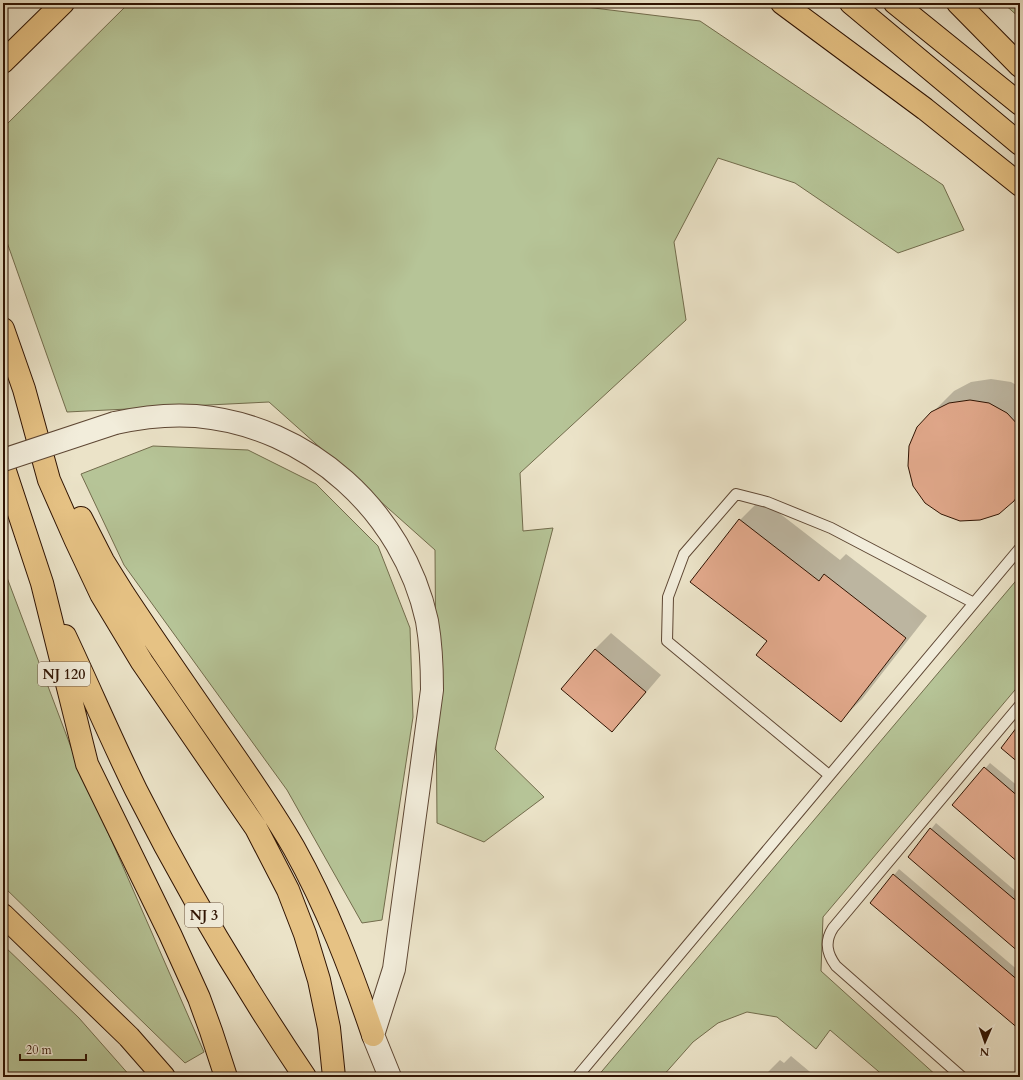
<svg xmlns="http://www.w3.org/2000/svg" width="1023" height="1080" viewBox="0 0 1023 1080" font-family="Cardo,serif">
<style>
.green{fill:#b6c497;stroke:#726c4c}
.shadow{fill:#0003}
.building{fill:#e2a98c;stroke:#2f1302}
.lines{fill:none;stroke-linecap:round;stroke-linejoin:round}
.service-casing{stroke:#5e4734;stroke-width:12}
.tertiary-casing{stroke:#5e4734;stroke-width:24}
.motorway-casing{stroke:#2f1302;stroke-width:24}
.service{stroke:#f2eddb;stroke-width:10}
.tertiary{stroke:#f2eddb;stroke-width:22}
.motorway{stroke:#e6c284;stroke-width:22}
.tertiary-bridge-casing{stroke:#5e4734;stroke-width:24;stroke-linecap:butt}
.tertiary-bridge{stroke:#f2eddb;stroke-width:22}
.labels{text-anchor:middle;stroke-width:4;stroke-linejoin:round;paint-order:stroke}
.shield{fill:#f2eddb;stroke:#6a5443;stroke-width:1}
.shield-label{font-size:14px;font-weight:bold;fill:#2f1302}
</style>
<rect width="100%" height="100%" fill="#ebe3c8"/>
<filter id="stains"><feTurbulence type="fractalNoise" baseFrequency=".005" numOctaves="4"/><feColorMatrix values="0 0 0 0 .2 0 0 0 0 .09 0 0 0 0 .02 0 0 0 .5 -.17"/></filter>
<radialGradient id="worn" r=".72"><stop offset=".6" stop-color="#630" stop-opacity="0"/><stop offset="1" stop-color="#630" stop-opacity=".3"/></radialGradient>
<path class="green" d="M 129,3 L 553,3 L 700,21 L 943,185 L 964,230 L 898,253 L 795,183 L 718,158 L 674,242 L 686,320 L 520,473 L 523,531 L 553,528 L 495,749 L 544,797 L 484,842 L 437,823 L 435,550 L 269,402 L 67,412 L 3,231 L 3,128 Z
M 1003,3 L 1020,3 L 1020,18 Z
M 153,446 L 248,450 L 316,484 L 378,546 L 410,628 L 413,717 L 382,920 L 362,923 L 287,790 L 124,565 L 81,474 Z
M 3,567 L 72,750 L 204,1052 L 185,1063 L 3,886 Z
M 1020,576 L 1020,684 L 823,917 L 821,971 L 938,1077 L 885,1077 L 830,1030 L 816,1049 L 777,1017 L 747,1012 L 718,1023 L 693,1042 L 662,1077 L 597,1077 Z
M 3,945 L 79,1018 L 131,1077 L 3,1077 Z"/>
<path class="shadow" d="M 991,379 L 1011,382 L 1020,387 L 1020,494 L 1014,500 L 932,413 L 954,391 L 971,382 Z
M 761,499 L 840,560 L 846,554 L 927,616 L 862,699 L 841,720 L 768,641 L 740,520 Z
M 611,633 L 661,675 L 627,715 L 611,731 L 595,649 Z
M 990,763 L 1020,788 L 1020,862 L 953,805 Z
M 936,823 L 1020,895 L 1020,951 L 909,857 Z
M 899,869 L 1020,972 L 1020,1029 L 872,903 Z
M 791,1056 L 816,1077 L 763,1077 L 780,1060 L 784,1063 Z"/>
<path class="building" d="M 970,400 L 989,403 L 1007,413 L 1020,427 L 1020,492 L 1014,501 L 999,514 L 980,520 L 960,521 L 941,514 L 925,503 L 913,486 L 908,466 L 909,446 L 917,427 L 931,412 L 949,403 Z
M 739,519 L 819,581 L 824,574 L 906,638 L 841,722 L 756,655 L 767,641 L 690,582 Z
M 595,649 L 646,692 L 612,732 L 561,689 Z
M 1020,723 L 1020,764 L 1001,748 Z
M 984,767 L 1020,798 L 1020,864 L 952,805 Z
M 930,828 L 1020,904 L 1020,953 L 908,857 Z
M 893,874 L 1020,982 L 1020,1030 L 870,903 Z"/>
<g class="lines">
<g class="service-casing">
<path id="service" d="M 829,775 L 667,641 L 668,597 L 684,554 L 736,494 L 767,502 L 831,528 L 974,603
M 577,1077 L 1020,548
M 962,1077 L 836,966 C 827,954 824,942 833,928 L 1020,705"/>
</g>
<g class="tertiary-casing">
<path id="tertiary" d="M 115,423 C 142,417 169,414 196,416 C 309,426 403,511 427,621 C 431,644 432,667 432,690 L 394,969 L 373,1035 L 390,1077"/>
</g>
<g class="motorway-casing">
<path id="motorway" d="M 782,3 L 925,109 L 1020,185
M 851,3 L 1020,144
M 895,3 L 1020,104
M 958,3 L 1020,66
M 3,62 L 63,3
M 3,329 L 24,389 L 49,480 L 76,541 L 101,594 L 142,662 L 256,828 L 288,890 L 305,934 L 319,980 L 329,1028 L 334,1077
M 3,465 L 42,583 L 87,764 L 170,934 L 199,998 L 211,1031 L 226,1077
M 81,518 L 103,561 L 123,593 C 156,643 190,692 224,741 C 248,776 273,811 294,848 C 327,907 351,970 373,1035
M 65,636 C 89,687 111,739 136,790 C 186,889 243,985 305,1077
M 3,915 L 129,1037 L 164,1077"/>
</g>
<use href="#service" class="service"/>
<use href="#tertiary" class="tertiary"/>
<use href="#motorway" class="motorway"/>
<g class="tertiary-bridge-casing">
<path id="tertiary-bridge" d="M 3,460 L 115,423"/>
</g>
<use href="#tertiary-bridge" class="tertiary-bridge"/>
</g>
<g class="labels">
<g class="shield">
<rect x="38" y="662" width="52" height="24" rx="3"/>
<rect x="185" y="903" width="38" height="24" rx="3"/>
</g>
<g class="shield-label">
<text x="64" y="679">NJ 120</text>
<text x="204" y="920">NJ 3</text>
</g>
</g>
<rect width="1023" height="1080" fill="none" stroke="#ebe3c8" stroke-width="16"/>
<rect x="4" y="4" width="1015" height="1072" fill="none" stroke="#2f1302" stroke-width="2"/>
<rect x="8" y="8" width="1007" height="1064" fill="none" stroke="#2f1302"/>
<g transform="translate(985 1042) rotate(182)" stroke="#f2eddb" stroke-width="3" paint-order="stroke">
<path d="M0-3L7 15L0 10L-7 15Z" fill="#2f1302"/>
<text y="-6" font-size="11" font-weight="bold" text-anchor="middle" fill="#2f1302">N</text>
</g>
<path d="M20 1054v6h66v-6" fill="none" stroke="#2f1302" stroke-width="2"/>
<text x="26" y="1054" font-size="12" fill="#2f1302" stroke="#f2eddb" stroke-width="3" paint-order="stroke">20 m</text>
<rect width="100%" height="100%" filter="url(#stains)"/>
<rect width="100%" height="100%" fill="url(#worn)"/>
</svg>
